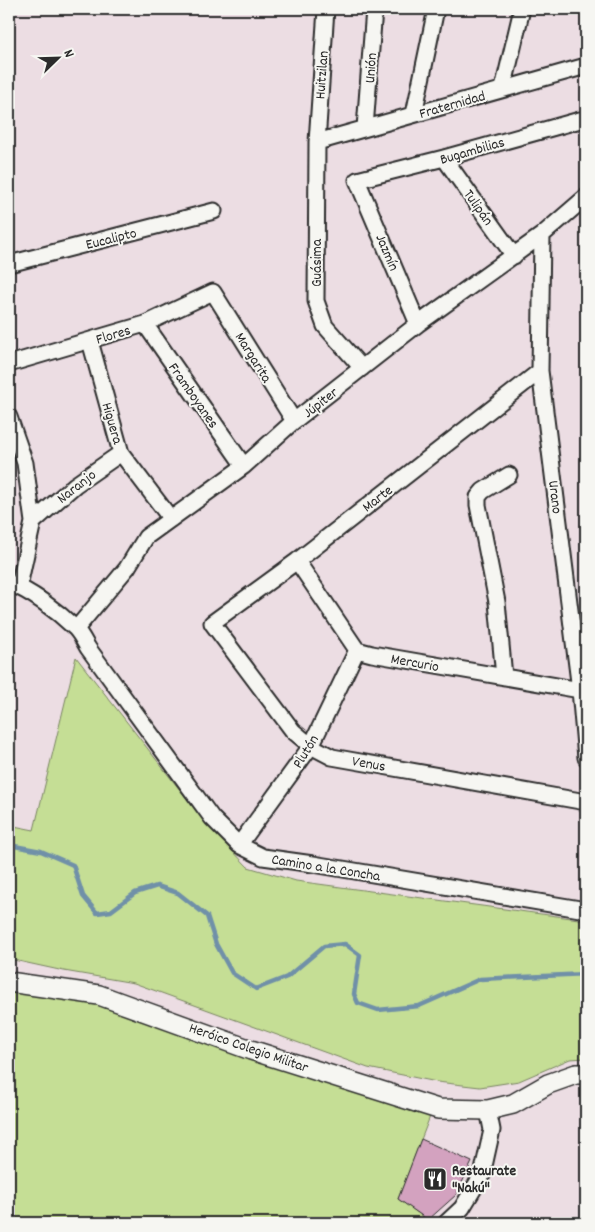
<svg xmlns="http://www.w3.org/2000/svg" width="595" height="1232" viewBox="0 0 595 1232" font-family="Dekko,sans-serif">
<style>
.green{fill:#c5de95;stroke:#788460}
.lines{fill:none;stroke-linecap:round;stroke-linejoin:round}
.stream{stroke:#6f90a8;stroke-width:4.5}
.building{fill:#d3a2bf;stroke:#2b2b2b}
.minor-casing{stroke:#2b2b2b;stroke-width:19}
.tertiary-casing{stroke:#2b2b2b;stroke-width:22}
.minor{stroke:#f6f6f2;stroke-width:15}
.tertiary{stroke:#f6f6f2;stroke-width:19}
.labels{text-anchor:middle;stroke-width:4;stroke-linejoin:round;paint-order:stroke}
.street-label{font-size:15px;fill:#2b2b2b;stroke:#f6f6f2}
.poi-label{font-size:15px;font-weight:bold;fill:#2b2b2b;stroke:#f6f6f2;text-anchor:start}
</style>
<rect width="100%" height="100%" fill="#ecdde3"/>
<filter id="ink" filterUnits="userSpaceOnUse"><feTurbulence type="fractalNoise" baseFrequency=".02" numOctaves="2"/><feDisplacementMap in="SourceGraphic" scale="10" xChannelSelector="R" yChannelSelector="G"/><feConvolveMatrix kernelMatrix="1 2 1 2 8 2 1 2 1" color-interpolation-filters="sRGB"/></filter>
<g filter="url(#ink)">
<path class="green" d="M 76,657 L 205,822 L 248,867 L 296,881 L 586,920 L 586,1058 L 570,1059 L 519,1081 L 480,1087 L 437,1082 L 368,1068 L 134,983 L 64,971 L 9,959 L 9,825 L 34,830 Z
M 9,980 L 101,1000 L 434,1106 L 398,1199 L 428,1220 L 423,1223 L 9,1223 Z"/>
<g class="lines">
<path class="stream" d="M 9,845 L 41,851 L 73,865 L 83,896 L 97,913 L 111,911 L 135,893 L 157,886 L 178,893 L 207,916 L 216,944 L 232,973 L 256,989 L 287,977 L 324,946 L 345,944 L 360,955 L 354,994 L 358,1003 L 378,1010 L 419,1006 L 480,979 L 586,974"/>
</g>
<path class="building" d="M 421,1139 L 472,1162 L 456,1195 L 428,1220 L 398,1199 Z"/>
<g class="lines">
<g class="minor-casing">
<path id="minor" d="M 326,9 L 317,142 L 316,301 L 325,326 L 362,368
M 503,89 L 522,9
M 414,114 L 436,9
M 365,128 L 374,9
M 317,142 L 586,66
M 444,158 L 514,256
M 542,235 L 540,371 L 580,690 L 586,758
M 9,264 L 214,211
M 145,324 L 244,466
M 418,324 L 357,180 L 444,158 L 580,120 L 586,119
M 90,341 L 121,453 L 171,519
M 9,364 L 145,324 L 213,292 L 294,421
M 540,371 L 297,561 L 212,623 L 293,731 L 311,746 L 332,757 L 586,802
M 9,417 L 25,463 L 33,522 L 19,586
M 33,522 L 75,485 L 121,453
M 297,561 L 357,650 L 372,654 L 580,690
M 9,583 C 31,591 57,611 75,628 C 80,633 84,641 88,648 L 212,818 L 239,845 L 263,857 L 313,864 L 586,910
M 76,629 L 127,568 L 146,537 L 244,466 L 294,421 L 418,324 L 542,235 L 586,197
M 504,677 L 497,602 L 478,505 L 478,497 L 483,491 L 509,475
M 239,845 L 311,746 L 357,650
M 446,1223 L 462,1208 L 482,1175 L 492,1130 L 488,1110"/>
</g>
<g class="tertiary-casing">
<path id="tertiary" d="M 9,982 L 99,995 L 251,1050 L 438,1109 L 488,1110 L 513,1104 L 548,1084 L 576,1074 L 586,1074"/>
</g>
<use href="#minor" class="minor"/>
<use href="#tertiary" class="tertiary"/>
</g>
</g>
<defs>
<g id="restaurant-square" transform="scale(1.25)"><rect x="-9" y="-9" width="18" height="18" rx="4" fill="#2b2b2b" stroke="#f6f6f2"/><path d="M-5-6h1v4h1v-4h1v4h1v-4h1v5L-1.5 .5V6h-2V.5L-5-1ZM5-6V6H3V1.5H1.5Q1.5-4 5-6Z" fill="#fff"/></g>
</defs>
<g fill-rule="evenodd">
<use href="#restaurant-square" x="435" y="1179"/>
</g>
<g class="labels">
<g class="street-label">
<text transform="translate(370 68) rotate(-86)" y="5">Unión</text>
<text transform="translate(321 75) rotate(-86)" y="5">Huitzilan</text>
<text transform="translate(452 104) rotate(-16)" y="5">Fraternidad</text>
<text transform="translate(472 150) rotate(-16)" y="5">Bugambilias</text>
<text transform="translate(479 207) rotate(55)" y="5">Tulipán</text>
<text transform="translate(111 238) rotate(-14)" y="5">Eucalipto</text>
<text transform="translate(388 252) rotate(67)" y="5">Jazmín</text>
<text transform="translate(316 263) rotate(-90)" y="5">Guásima</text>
<text transform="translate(113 334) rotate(-17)" y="5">Flores</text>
<text transform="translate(254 357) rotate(58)" y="5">Margarita</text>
<text transform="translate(194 395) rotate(55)" y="5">Framboyanes</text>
<text transform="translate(320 402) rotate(-38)" y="5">Júpiter</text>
<text transform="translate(113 423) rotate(74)" y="5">Higuera</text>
<text transform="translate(76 486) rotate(-38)" y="5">Naranjo</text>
<text transform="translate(556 497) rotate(83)" y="5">Urano</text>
<text transform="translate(377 498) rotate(-38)" y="5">Marte</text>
<text transform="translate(415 662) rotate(10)" y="5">Mercurio</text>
<text transform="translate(305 751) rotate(-58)" y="5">Plutón</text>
<text transform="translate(369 763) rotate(10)" y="5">Venus</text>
<text transform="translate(326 867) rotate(9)" y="5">Camino a la Concha</text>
<text transform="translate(249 1047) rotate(19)" y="5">Heróico Colegio Militar</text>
</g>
<g class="poi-label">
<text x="452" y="1175">Restaurate<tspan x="452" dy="17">"Nakú"</tspan></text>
</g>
</g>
<rect width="595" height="1232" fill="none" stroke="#f6f6f2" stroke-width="30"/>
<rect x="15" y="15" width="565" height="1202" fill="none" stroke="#2b2b2b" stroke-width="2" filter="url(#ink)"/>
<g transform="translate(58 58) rotate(67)" stroke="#f6f6f2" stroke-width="4" paint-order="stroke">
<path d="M0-4L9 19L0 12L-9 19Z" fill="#2b2b2b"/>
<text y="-8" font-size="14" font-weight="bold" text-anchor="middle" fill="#2b2b2b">N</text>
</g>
</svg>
